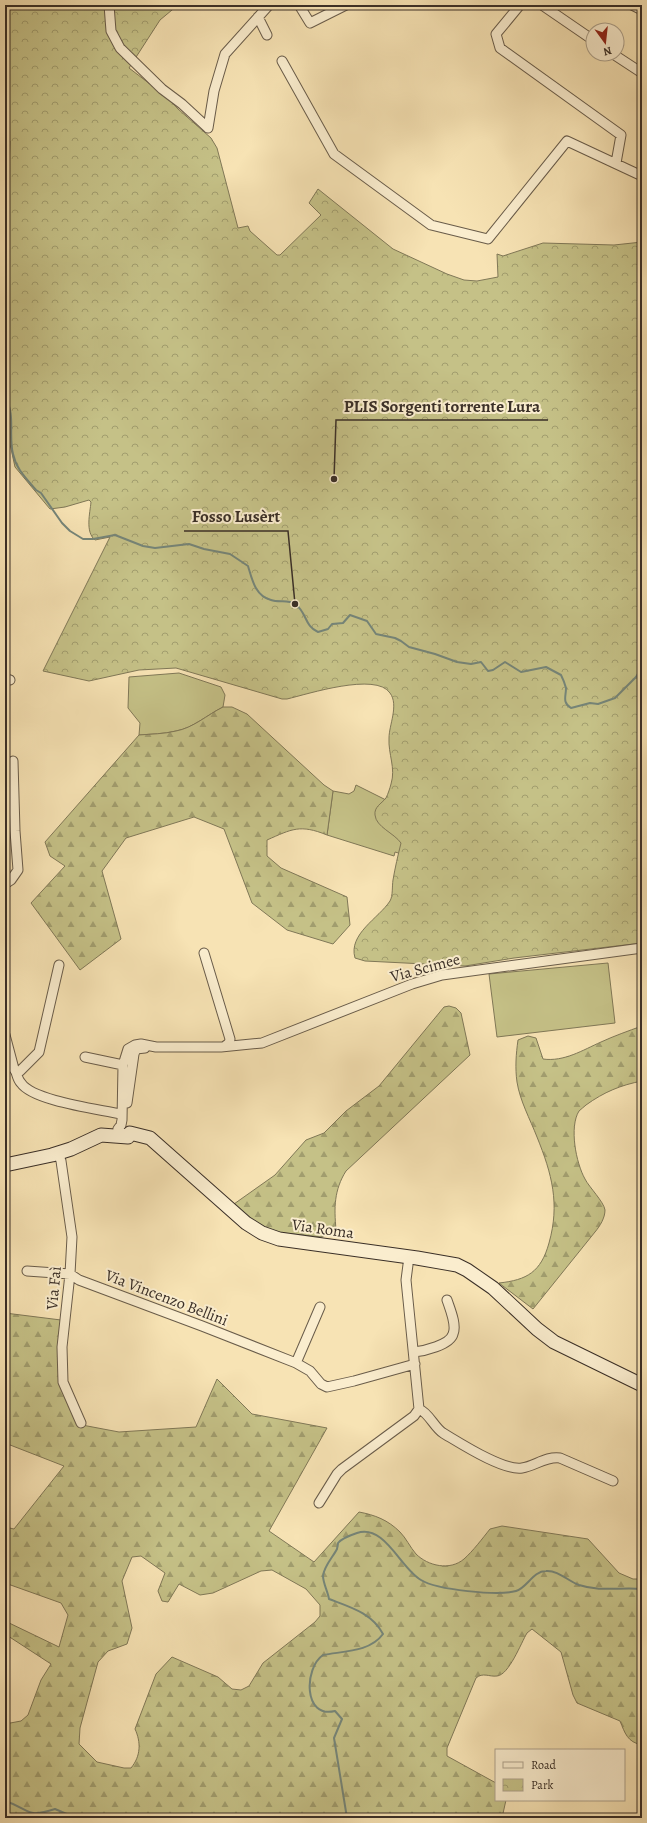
<svg xmlns="http://www.w3.org/2000/svg" width="647" height="1823" viewBox="0 0 647 1823" font-family="Alegreya,serif">
<style>
.grass{fill:#c5c187;stroke:#807857}
.forest{fill:url(#forest-firs);stroke:#807857;fill-rule:evenodd}
.park{fill:url(#park-crowns);stroke:#807857}
.lines{fill:none;stroke-linecap:round;stroke-linejoin:round}
.stream{stroke:#758579;stroke-width:2}
.street-casing{stroke:#695c4a;stroke-width:11}
.secondary-casing{stroke:#3a2f27;stroke-width:15}
.street{stroke:#faedce;stroke-width:9}
.secondary{stroke:#faedce;stroke-width:13}
.labels{text-anchor:middle;stroke-width:4;stroke-linejoin:round;paint-order:stroke}
.street-label{font-size:16px;fill:#3a2f27;stroke:#faedce}
.leader{fill:none;stroke:#3a2f27;stroke-width:1.5}
.callout-dot{fill:#3a2f27;stroke:#faedce;stroke-width:1.5}
.callout-label{font-size:17px;text-anchor:middle;font-weight:bold;fill:#3a2f27;stroke:#faedce;stroke-width:4;stroke-linejoin:round;paint-order:stroke}
</style>
<defs>
<pattern id="forest-firs" width="22" height="20" patternUnits="userSpaceOnUse"><rect width="22" height="20" fill="#c5c187"/><path d="M5 1l3.5 6h-7zM16 11l3.5 6h-7z" fill="#a19d6e"/></pattern>
<pattern id="park-crowns" width="20" height="18" patternUnits="userSpaceOnUse"><rect width="20" height="18" fill="#c5c187"/><path d="M2 6a3 3 0 1 1 6 0M12 15a3 3 0 1 1 6 0" fill="none" stroke="#a19d6e"/></pattern>
</defs>
<rect width="100%" height="100%" fill="#f7e3b4"/>
<filter id="stains"><feTurbulence type="fractalNoise" baseFrequency=".005" numOctaves="4"/><feColorMatrix values="0 0 0 0 .2 0 0 0 0 .09 0 0 0 0 .02 0 0 0 .5 -.17"/></filter>
<radialGradient id="worn" r=".72"><stop offset=".6" stop-color="#630" stop-opacity="0"/><stop offset="1" stop-color="#630" stop-opacity=".3"/></radialGradient>
<path class="grass" d="M 179,673 L 221,687 L 225,695 L 223,707 C 207,715 193,728 176,731 C 164,734 151,734 139,735 L 140,723 L 128,708 L 129,677 Z
M 356,785 L 428,821 L 443,866 L 395,852 L 394,856 L 327,835 L 333,791 L 349,794 L 354,791 Z
M 608,963 L 615,1023 L 497,1037 L 489,974 Z"/>
<path class="forest" d="M 223,707 L 232,707 L 247,714 L 324,785 L 333,791 L 327,835 C 300,824 292,829 267,840 L 267,856 L 281,868 L 347,897 L 350,925 L 333,944 L 287,930 L 252,903 L 224,829 L 194,817 L 126,838 L 102,871 L 121,939 L 80,970 L 31,903 L 65,866 L 50,856 L 45,842 L 139,735 C 151,734 164,734 176,731 C 193,728 207,715 223,707 Z
M 449,1006 L 456,1008 L 461,1013 L 470,1055 L 346,1171 C 334,1190 334,1208 336,1229 L 322,1237 L 264,1231 L 234,1204 L 275,1175 L 306,1140 L 324,1133 L 346,1111 L 379,1086 L 444,1007 Z
M 642,1026 L 642,1081 C 621,1085 604,1092 586,1105 C 584,1107 581,1109 579,1111 C 569,1127 576,1163 585,1179 C 589,1187 604,1202 605,1210 C 605,1218 600,1226 595,1232 L 533,1309 L 499,1283 C 527,1280 541,1272 549,1243 C 560,1204 552,1174 537,1137 C 530,1119 520,1101 517,1082 C 515,1068 516,1054 518,1040 L 528,1036 L 536,1038 L 543,1059 C 564,1062 583,1050 601,1042 C 614,1036 628,1031 642,1026 Z
M 5,1313 L 61,1320 L 60,1384 L 82,1425 L 119,1432 L 196,1427 L 217,1379 L 252,1414 L 327,1428 L 269,1531 L 314,1562 L 359,1512 C 375,1515 388,1520 400,1532 C 406,1538 410,1547 416,1554 C 428,1566 450,1571 464,1559 C 473,1551 482,1539 490,1529 L 502,1526 L 588,1539 L 619,1573 L 633,1579 L 642,1579 L 642,1745 C 627,1742 625,1733 620,1721 L 577,1703 L 573,1695 L 561,1652 L 532,1629 L 527,1633 C 521,1643 509,1675 497,1676 C 489,1677 483,1672 476,1678 L 447,1748 L 447,1756 L 496,1783 L 496,1800 L 506,1800 L 502,1818 L 5,1818 L 5,1724 L 21,1721 L 28,1715 L 41,1680 L 51,1664 L 5,1634 L 5,1621 L 59,1647 L 68,1615 L 61,1603 L 5,1583 L 5,1527 L 14,1529 L 64,1466 L 5,1443 ZM 141,1556 L 165,1573 L 158,1591 L 162,1601 L 168,1602 L 179,1584 L 200,1595 L 213,1593 L 261,1571 L 272,1570 L 306,1589 L 320,1605 L 320,1616 L 315,1622 L 263,1663 L 249,1686 L 241,1690 L 232,1689 L 218,1677 L 172,1657 L 156,1674 L 135,1729 C 141,1742 141,1756 131,1768 L 124,1768 L 97,1762 L 79,1744 L 80,1728 L 98,1662 L 108,1651 L 127,1644 L 132,1628 L 122,1581 L 132,1557 Z"/>
<path class="park" d="M 13,5 L 178,5 L 160,20 L 129,68 L 167,97 L 178,109 L 211,138 L 217,148 L 238,228 L 248,226 L 250,231 L 277,255 L 280,255 L 321,215 L 309,203 L 318,189 L 393,249 L 447,274 L 464,280 L 477,281 L 498,277 L 497,254 L 503,256 L 543,243 L 614,245 L 642,242 L 642,943 L 514,958 L 465,966 L 365,961 L 355,958 C 348,934 379,918 390,901 C 393,896 392,886 393,880 C 395,868 398,855 401,843 C 394,833 376,827 375,815 C 374,807 381,804 386,798 C 388,794 390,788 391,784 C 396,768 388,754 389,738 C 389,725 399,705 390,693 C 376,672 308,694 287,699 L 282,699 L 176,668 L 139,670 L 89,681 L 43,671 L 110,537 L 95,540 C 85,532 90,513 91,502 L 89,500 L 65,507 L 50,509 L 15,467 L 10,444 L 11,421 L 5,400 L 5,168 L 9,167 L 10,141 L 5,142 L 5,10 Z"/>
<g class="lines">
<path class="stream" d="M 5,397 C 16,415 8,435 13,454 C 16,469 27,479 36,490 L 41,493 L 62,523 L 70,531 L 83,539 L 93,539 L 115,535 L 143,546 L 155,548 L 189,544 L 204,549 L 230,554 L 248,566 C 252,579 255,596 271,600 C 279,603 288,599 295,604 C 307,612 304,626 318,632 L 328,629 L 332,624 L 343,623 L 350,615 L 367,621 L 376,634 L 395,638 L 401,641 L 409,647 L 435,654 L 457,662 L 471,664 L 481,662 L 488,671 L 493,670 L 505,662 L 521,672 L 546,667 L 561,675 C 563,679 565,684 566,688 C 566,697 562,702 571,708 L 590,703 L 598,704 L 615,698 L 636,677 L 642,667
M 5,1801 C 31,1809 25,1819 55,1809 L 76,1818
M 347,1818 L 334,1738 L 342,1719 L 335,1711 C 303,1719 304,1668 323,1655 C 344,1651 370,1652 383,1634 C 372,1613 350,1607 329,1599 C 328,1592 323,1583 323,1576 C 324,1566 333,1557 337,1549 C 337,1548 338,1545 338,1543 C 342,1538 351,1535 357,1533 C 385,1524 400,1568 421,1580 C 437,1590 498,1596 516,1591 C 527,1588 533,1571 546,1571 C 558,1570 568,1581 579,1585 C 600,1592 621,1587 642,1589"/>
<g class="street-casing">
<path id="street" d="M 109,5 L 111,31 L 120,48 L 162,89 L 182,104 L 208,128
M 299,5 L 310,23 L 346,5
M 520,5 L 496,34 L 500,48 L 621,135 L 616,163
M 542,5 L 593,40
M 632,5 L 642,10
M 258,17 L 267,35
M 613,54 L 642,73
M 282,61 L 334,154 L 431,225 L 488,239 L 567,141 L 642,176
M 208,128 L 214,91 L 225,54 L 269,5
M 5,679 L 10,680
M 5,884 L 11,880 L 18,870 L 15,831 L 13,761
M 204,953 L 230,1039 L 229,1043 L 225,1046
M 5,1035 L 14,1069 L 16,1072 L 20,1071 L 39,1052 L 59,965
M 85,1057 L 123,1065
M 16,1072 C 17,1075 18,1080 21,1083 C 33,1101 98,1109 120,1114
M 127,1103 L 134,1054 L 136,1049 L 145,1048
M 128,1137 L 118,1129 L 121,1125 L 122,1120 L 123,1065 L 128,1049 L 135,1045 L 141,1044 L 156,1047 L 221,1047 L 262,1043 L 412,984 L 442,975 L 642,948
M 58,1153 L 61,1161 L 72,1237 L 70,1274 L 62,1347 L 63,1382 L 81,1423
M 27,1271 L 70,1274 L 79,1280 L 202,1326 L 296,1363 L 310,1371 L 321,1384 L 327,1387 L 354,1381 L 415,1364
M 414,1352 C 424,1351 450,1345 453,1334 C 457,1325 450,1309 447,1300
M 296,1363 L 320,1307
M 419,1409 C 429,1413 434,1427 443,1433 C 460,1443 503,1471 522,1468 C 535,1466 546,1456 560,1458 L 613,1481
M 319,1503 L 337,1474 L 342,1469 L 414,1416 L 419,1409 L 406,1280 L 409,1257"/>
</g>
<g class="secondary-casing">
<path id="secondary" d="M 5,1165 L 52,1155 L 71,1149 L 101,1135 L 128,1137 L 130,1133 L 150,1138 L 246,1223 L 262,1233 L 279,1239 L 417,1258 L 457,1265 L 467,1270 L 493,1288 L 537,1329 L 554,1342 L 642,1385"/>
</g>
<use href="#street" class="street"/>
<use href="#secondary" class="secondary"/>
</g>
<g class="labels">
<g class="street-label">
<text transform="translate(425 967) rotate(-15)" y="6">Via Scimee</text>
<text transform="translate(323 1228) rotate(8)" y="6">Via Roma</text>
<text transform="translate(53 1288) rotate(-85)" y="6">Via Faì</text>
<text transform="translate(167 1297) rotate(21)" y="6">Via Vincenzo Bellini</text>
</g>
</g>
<path class="leader" d="M334 479L336 420H548M295 604L288 531H184"/>
<g class="callout-dot">
<circle cx="334" cy="479" r="4"/>
<circle cx="295" cy="604" r="4"/>
</g>
<g class="callout-label">
<text x="442" y="412">PLIS Sorgenti torrente Lura</text>
<text x="236" y="522">Fosso Lusèrt</text>
</g>
<rect width="647" height="1823" fill="none" stroke="#f7e3b4" stroke-width="20"/>
<rect x="6" y="6" width="635" height="1811" fill="none" stroke="#3a2f27" stroke-width="2"/>
<rect x="10" y="10" width="627" height="1803" fill="none" stroke="#3a2f27"/>
<rect x="495" y="1749" width="130" height="52" fill="#faedce" stroke="#ada18b"/>
<rect x="503" y="1762" width="20" height="6" fill="#faedce" stroke="#ada18b"/>
<text x="531" y="1769" font-size="12" fill="#3a2f27">Road</text>
<rect x="503" y="1779" width="20" height="12" fill="url(#park-crowns)" stroke="#ada18b"/>
<text x="531" y="1789" font-size="12" fill="#3a2f27">Park</text>
<g transform="translate(605 42) rotate(165)"><circle r="19" fill="#faedce" stroke="#ada18b"/>
<path d="M0-3L7 15L0 10L-7 15Z" fill="#8f2418"/>
<text y="-6" font-size="11" font-weight="bold" text-anchor="middle" fill="#3a2f27">N</text>
</g>
<rect width="100%" height="100%" filter="url(#stains)"/>
<rect width="100%" height="100%" fill="url(#worn)"/>
</svg>
